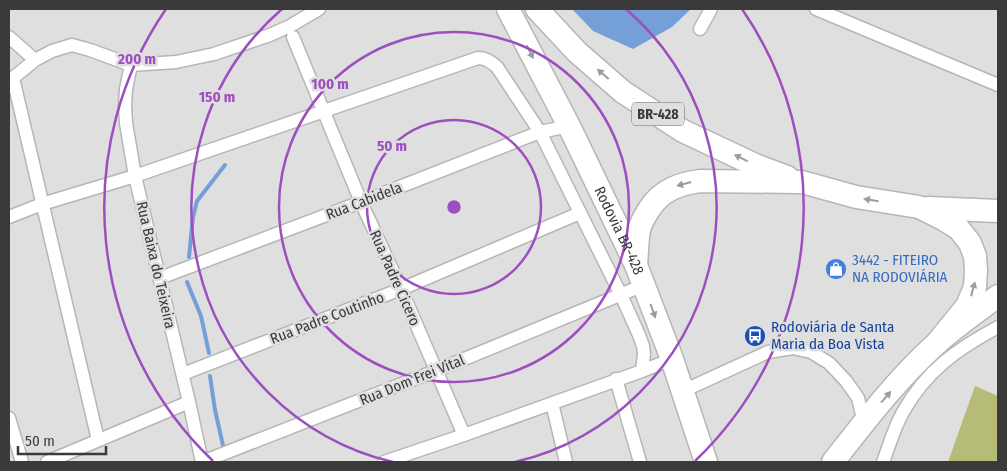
<svg xmlns="http://www.w3.org/2000/svg" width="1007" height="471" viewBox="0 0 1007 471" font-family="'Fira Sans Condensed',sans-serif">
<style>
.green{fill:#b6bb77}
.water{fill:#759fd7}
.lines{fill:none;stroke-linecap:round;stroke-linejoin:round}
.stream{stroke:#759fd7;stroke-width:4}
.street-casing{stroke:#b6b6b7;stroke-width:15}
.highway-casing{stroke:#b6b6b7;stroke-width:25}
.street{stroke:#fff;stroke-width:12}
.highway{stroke:#fff;stroke-width:22}
.oneway{fill:#9c9c9c}
.ring{fill:none;stroke:#9d4ebf;stroke-width:2.5}
.labels{text-anchor:middle;stroke-width:5;stroke-linejoin:round;paint-order:stroke}
.shield{fill:#dfdfe0;stroke:#6c6c6c;stroke-width:1}
.shield-label{font-size:14px;font-weight:bold;fill:#3a3a3a}
.street-label{font-size:15px;fill:#3a3a3a;stroke:#dfdfe0}
.shop-label{font-size:15px;fill:#366cbe;stroke:#dfdfe0;text-anchor:start}
.transit-label{font-size:15px;fill:#164399;stroke:#dfdfe0;text-anchor:start}
.centre{fill:#9d4ebf;stroke:#dfdfe0;stroke-width:2.5}
.ring-label{font-size:15px;text-anchor:middle;font-weight:bold;fill:#9d4ebf;stroke:#dfdfe0;stroke-width:5;stroke-linejoin:round;paint-order:stroke}
</style>
<rect width="100%" height="100%" fill="#dfdfe0"/>
<path class="green" d="M 975,386 L 998,396 L 998,462 L 948,462 Z"/>
<path class="water" d="M 572,9 L 691,9 L 672,27 L 633,49 L 593,31 Z"/>
<g class="lines">
<path class="stream" d="M 189,257 L 193,217 L 197,201 L 225,165
M 187,282 L 201,316 L 209,353
M 210,376 L 215,410 L 224,450"/>
<g class="street-casing">
<path id="street" d="M 816,9 L 998,85
M 700,29 L 711,9
M 9,37 L 35,60
M 293,37 L 361,202 L 401,289 L 464,435
M 131,65 L 126,89 L 125,105 L 126,123 L 135,176 L 189,402 L 202,462
M 13,78 L 98,440
M 9,84 L 13,78 L 35,60 L 52,51 L 72,45 L 90,50 L 131,65 L 176,62 L 214,54 L 270,35 L 290,26 L 319,9
M 9,217 L 42,204 L 135,176 L 478,58 C 486,58 491,62 497,67 L 540,132 L 621,295 L 639,335 L 643,346 L 644,354 L 642,371
M 160,278 L 361,202 L 540,132 L 569,126
M 183,374 L 401,289 L 580,213
M 616,379 L 640,462
M 683,391 L 768,352 L 793,348 L 811,352 L 829,363 L 846,381 L 858,398 L 864,423
M 552,403 L 566,462
M 9,418 L 22,462
M 47,462 L 189,402
M 202,462 L 435,371 L 644,285
M 384,462 L 464,435 L 642,371 L 672,359
M 883,462 C 889,446 894,428 903,412 C 926,371 957,349 998,327"/>
</g>
<g class="highway-casing">
<g id="highway">
<path id="s1" d="M 508,9 L 569,126 L 636,265 L 672,359 L 706,462"/>
<path d="M 537,9 L 577,52 L 623,92 L 683,131 L 755,165 L 787,177"/>
<path d="M 928,208 L 998,211"/>
<path d="M 636,265 C 637,254 637,241 639,230 C 641,222 646,214 650,208 C 662,190 679,184 700,181 L 802,182 L 856,197 L 919,207 L 943,219 L 959,229 L 970,243 L 975,256 L 976,270 L 975,287 L 967,306 L 937,343"/>
<path d="M 833,462 C 865,421 898,378 937,343 C 956,326 978,311 998,296"/>
</g>
</g>
<use href="#street" class="street"/>
<use href="#highway" class="highway"/>
</g>
<defs><path id="oneway-solid" d="M-6-.8H1V-3.2L6.5 0L1 3.2V.8H-6Z" transform="scale(1.25)"/></defs>
<g class="oneway">
<use href="#oneway-solid" transform="translate(530 52) rotate(63)"/>
<use href="#oneway-solid" transform="translate(603 74) rotate(-139)"/>
<use href="#oneway-solid" transform="translate(741 158) rotate(-154)"/>
<use href="#oneway-solid" transform="translate(684 184) rotate(165)"/>
<use href="#oneway-solid" transform="translate(871 200) rotate(-171)"/>
<use href="#oneway-solid" transform="translate(973 289) rotate(-75)"/>
<use href="#oneway-solid" transform="translate(653 311) rotate(70)"/>
<use href="#oneway-solid" transform="translate(886 397) rotate(-49)"/>
</g>
<g class="ring">
<circle cx="454" cy="207" r="87"/>
<circle cx="454" cy="207" r="175"/>
<path d="M393 462A262 262 0 0 1 282 9M626 9A262 262 0 0 1 515 462"/>
<path d="M213 461A350 350 0 0 1 166 9M742 9A350 350 0 0 1 695 461"/>
</g>
<defs>
<g id="shop-disc" transform="scale(1.125)"><circle r="9.5" fill="#3f7fe0" stroke="#dfdfe0"/><path d="M-5-2.5h2.3a2.7 3.5 0 0 1 5.4 0H5L5.5 6h-11ZM-1.5-2.5h3a1.5 2.3 0 0 0-3 0Z" fill="#fff"/></g>
<g id="bus-disc" transform="scale(1.125)"><circle r="9.5" fill="#1a4fb4" stroke="#dfdfe0"/><path d="M-5-6H5V4H4V6H2V4H-2V6H-4V4H-5ZM-3.5-4V0h7V-4ZM-3.5 1.2v1.5H-2V1.2ZM2 1.2v1.5H3.5V1.2Z" fill="#fff"/></g>
</defs>
<g fill-rule="evenodd">
<use href="#shop-disc" x="836" y="269"/>
<use href="#bus-disc" x="755" y="336"/>
</g>
<g class="labels">
<rect class="shield" x="632" y="102.5" width="52" height="23" rx="4"/>
<g class="shield-label">
<text x="658" y="119">BR-428</text>
</g>
<g class="street-label">
<text transform="translate(364 201) rotate(-21)" y="5">Rua Cabidela</text>
<text dy="5" stroke="none"><textPath href="#s1" startOffset="248">Rodovia BR-428</textPath></text>
<text transform="translate(156 265) rotate(77)" y="5">Rua Baixa do Teixeira</text>
<text transform="translate(395 278) rotate(66)" y="5">Rua Padre Cicero</text>
<text transform="translate(327 318) rotate(-21)" y="5">Rua Padre Coutinho</text>
<text transform="translate(412 380) rotate(-22)" y="5">Rua Dom Frei Vital</text>
</g>
<g class="shop-label">
<text x="852" y="265">3442 - FITEIRO<tspan x="852" dy="17">NA RODOVIÁRIA</tspan></text>
</g>
<g class="transit-label">
<text x="771" y="332">Rodoviária de Santa<tspan x="771" dy="17">Maria da Boa Vista</tspan></text>
</g>
</g>
<circle cx="454" cy="207" r="8" class="centre"/>
<g class="ring-label">
<text x="137" y="64">200 m</text>
<text x="330" y="89">100 m</text>
<text x="217" y="102">150 m</text>
<text x="392" y="151">50 m</text>
</g>
<rect width="1007" height="471" fill="none" stroke="#3a3a3a" stroke-width="20"/>
<path d="M18 446v8h88v-8" fill="none" stroke="#3a3a3a" stroke-width="2.5"/>
<text x="25" y="446" font-size="15" fill="#3a3a3a" stroke="#dfdfe0" stroke-width="4" paint-order="stroke">50 m</text>
</svg>
